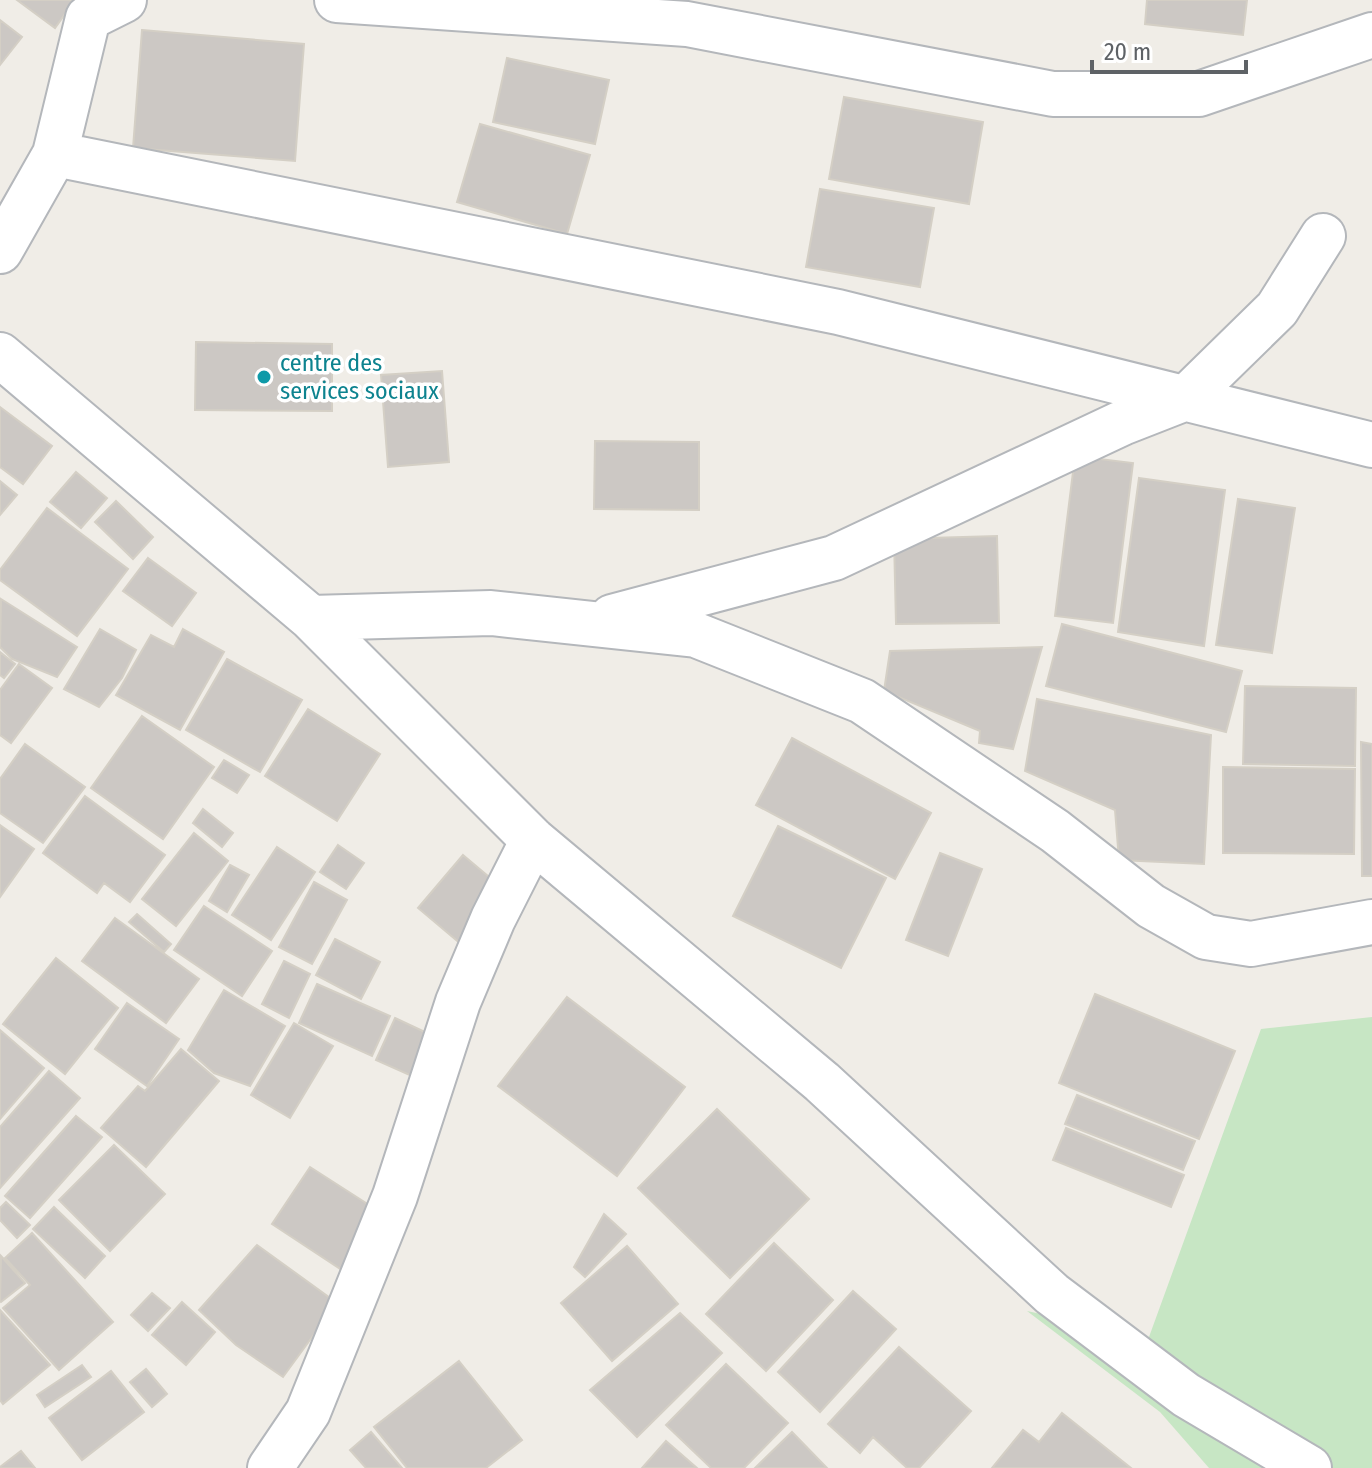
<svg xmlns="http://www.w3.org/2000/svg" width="1372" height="1468" viewBox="0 0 1372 1468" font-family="'Fira Sans Condensed',sans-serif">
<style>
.green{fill:#c7e6c4}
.building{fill:#ccc8c4;stroke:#d4cfc5;stroke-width:2}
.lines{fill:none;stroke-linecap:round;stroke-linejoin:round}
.minor-casing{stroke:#b4b7bb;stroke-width:48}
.minor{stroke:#fff;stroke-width:44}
.culture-dot{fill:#0f9aa8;stroke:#fff;stroke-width:3}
.labels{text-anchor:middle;stroke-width:7;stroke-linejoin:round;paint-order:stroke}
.culture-label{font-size:24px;fill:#0d838f;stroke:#fff;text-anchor:start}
</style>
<rect width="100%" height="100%" fill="#f0ede7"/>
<path class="green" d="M 1372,1017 L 1372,1468 L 1209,1468 L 1160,1412 L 1027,1311 L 1149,1337 L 1261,1029 Z"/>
<path class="building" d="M 17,0 L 75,0 L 55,28 Z
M 1147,0 L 1247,0 L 1243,35 L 1145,24 Z
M 0,20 L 22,37 L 0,65 Z
M 142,30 L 304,44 L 295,161 L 133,148 Z
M 507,58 L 609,80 L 595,144 L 493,122 Z
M 844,97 L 983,122 L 969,204 L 829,179 Z
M 480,124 L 590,155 L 567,234 L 457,202 Z
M 820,189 L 934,208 L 920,287 L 806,267 Z
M 196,342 L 332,344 L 332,411 L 195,410 Z
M 442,371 L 449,462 L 388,467 L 381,375 Z
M 0,407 L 52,446 L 23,484 L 0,467 Z
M 595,441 L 699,442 L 699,510 L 594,509 Z
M 1075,456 L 1133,463 L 1113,623 L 1055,616 Z
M 76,472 L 107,498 L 81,528 L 50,502 Z
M 1139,478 L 1225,490 L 1204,646 L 1118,632 Z
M 0,481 L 17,495 L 0,515 Z
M 1238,499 L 1295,508 L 1272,653 L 1216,645 Z
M 116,501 L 153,537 L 133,559 L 95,522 Z
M 47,508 L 128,569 L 77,636 L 0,580 L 0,570 Z
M 997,536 L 999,623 L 896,624 L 894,539 Z
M 148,558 L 196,593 L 172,626 L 123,591 Z
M 1,599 L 77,647 L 57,677 L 12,659 L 0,647 Z
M 1062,624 L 1242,671 L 1226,732 L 1046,686 Z
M 100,629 L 136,650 L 122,678 L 99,707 L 64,689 Z
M 183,629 L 224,652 L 180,730 L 116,695 L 151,635 L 174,647 Z
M 1042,647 L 1013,749 L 979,743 L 980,731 L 884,691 L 890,651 Z
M 0,652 L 15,664 L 4,678 L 0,675 Z
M 227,659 L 302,700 L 260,772 L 186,730 Z
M 19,664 L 52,688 L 11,743 L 0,735 L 0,690 Z
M 1245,686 L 1356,688 L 1355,766 L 1243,764 Z
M 1037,699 L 1211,735 L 1204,864 L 1119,860 L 1115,810 L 1025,771 Z
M 308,709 L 380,754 L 337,821 L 265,776 Z
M 142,716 L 214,767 L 163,839 L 91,788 Z
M 792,738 L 931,813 L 895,879 L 756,805 Z
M 1361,742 L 1372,744 L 1372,876 L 1362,876 Z
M 25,744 L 85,787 L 43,843 L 0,813 L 0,779 Z
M 224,760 L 249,775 L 237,793 L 212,778 Z
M 1223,767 L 1355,769 L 1354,854 L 1223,853 Z
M 85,796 L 165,855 L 130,902 L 104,883 L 97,893 L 43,853 Z
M 203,809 L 233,833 L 222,847 L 193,823 Z
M 0,825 L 34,849 L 0,897 Z
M 778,826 L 886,878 L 841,968 L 733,916 Z
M 194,833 L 228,861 L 176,926 L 142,899 Z
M 338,845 L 364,863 L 346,889 L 320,872 Z
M 277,847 L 315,872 L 271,940 L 232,915 Z
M 940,853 L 982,869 L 948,956 L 906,940 Z
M 463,855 L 519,902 L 474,955 L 418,908 Z
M 230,865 L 249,875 L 227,912 L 209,901 Z
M 314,882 L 347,900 L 312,964 L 279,947 Z
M 204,906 L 272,951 L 242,996 L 174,950 Z
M 137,914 L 171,944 L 164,952 L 129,922 Z
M 115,918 L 199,979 L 166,1023 L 82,961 Z
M 335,939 L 380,962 L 361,999 L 316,975 Z
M 56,958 L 118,1008 L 65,1074 L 3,1024 Z
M 284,961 L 310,974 L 289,1018 L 262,1004 Z
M 317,984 L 390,1016 L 372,1056 L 299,1023 Z
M 224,990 L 285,1026 L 250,1086 L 214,1073 L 188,1050 Z
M 1095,994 L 1235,1051 L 1199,1139 L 1059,1083 Z
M 567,997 L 685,1087 L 617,1176 L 498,1086 Z
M 127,1003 L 179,1039 L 147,1086 L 95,1049 Z
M 395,1018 L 442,1040 L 423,1081 L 376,1060 Z
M 294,1023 L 333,1046 L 290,1118 L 251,1095 Z
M 0,1030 L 44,1068 L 0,1119 Z
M 181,1049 L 219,1081 L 146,1167 L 101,1128 L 138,1086 L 145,1091 Z
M 49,1071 L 80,1098 L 0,1188 L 0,1127 Z
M 1077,1095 L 1195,1141 L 1183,1170 L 1065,1124 Z
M 717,1109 L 809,1199 L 730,1278 L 638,1188 Z
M 76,1116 L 102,1137 L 30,1218 L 5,1196 Z
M 1066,1128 L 1184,1175 L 1171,1207 L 1053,1160 Z
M 114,1145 L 165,1194 L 110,1251 L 59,1200 Z
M 310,1167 L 380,1212 L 342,1270 L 272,1224 Z
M 6,1202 L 30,1225 L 17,1238 L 0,1220 L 0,1208 Z
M 54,1207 L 105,1256 L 85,1278 L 33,1229 Z
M 604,1214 L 626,1234 L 585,1277 L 574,1267 Z
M 32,1233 L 113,1322 L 59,1370 L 3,1308 L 30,1285 L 5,1258 Z
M 774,1243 L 833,1300 L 766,1371 L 706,1314 Z
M 257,1245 L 337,1303 L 283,1377 L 236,1345 L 199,1310 Z
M 627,1246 L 678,1304 L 612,1361 L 561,1303 Z
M 1,1256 L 25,1283 L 1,1302 L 0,1301 Z
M 853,1291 L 896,1329 L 820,1412 L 778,1372 Z
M 152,1293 L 170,1308 L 148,1331 L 131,1315 Z
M 182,1302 L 215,1332 L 186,1365 L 152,1335 Z
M 0,1310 L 50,1365 L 3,1404 L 0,1400 Z
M 680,1313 L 722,1353 L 637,1437 L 590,1390 Z
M 899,1347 L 971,1411 L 919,1468 L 907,1468 L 873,1437 L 860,1453 L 828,1424 Z
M 459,1361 L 522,1440 L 486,1468 L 407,1468 L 374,1427 Z
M 726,1364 L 788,1423 L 744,1468 L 711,1468 L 666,1425 Z
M 82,1365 L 91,1377 L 45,1407 L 37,1395 Z
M 146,1369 L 167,1394 L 152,1407 L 130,1382 Z
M 111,1371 L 144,1412 L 82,1460 L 49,1418 Z
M 1062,1413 L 1131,1468 L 992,1468 L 1023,1430 L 1039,1442 Z
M 371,1432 L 402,1468 L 366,1468 L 350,1450 Z
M 792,1432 L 827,1468 L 755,1468 Z
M 666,1441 L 697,1468 L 642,1468 Z
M 21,1451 L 35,1468 L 0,1468 L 0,1467 Z"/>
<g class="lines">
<g class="minor-casing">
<path id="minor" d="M 337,0 L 687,24 L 1053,94 L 1199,94 L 1372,35
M 55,154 L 838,312 L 1372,445
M 0,251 L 55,154 L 88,18 L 124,0
M 0,355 L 311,618 L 533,840 L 822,1082 L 1052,1294 L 1186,1395 L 1309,1468
M 612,617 L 834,558 L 1122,423 L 1186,398 L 1277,309 L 1323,236
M 311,618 L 491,613 L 696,635 L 862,701 L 1055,831 L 1151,906 L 1206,937 L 1251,944 L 1372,922
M 270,1468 L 308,1412 L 395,1196 L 458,1002 L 493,919 L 533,840"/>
</g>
<use href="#minor" class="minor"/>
</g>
<circle class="culture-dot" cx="264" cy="377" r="8"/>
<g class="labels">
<g class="culture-label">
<text x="280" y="371">centre des<tspan x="280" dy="28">services sociaux</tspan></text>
</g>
</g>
<path d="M1092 60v12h154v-12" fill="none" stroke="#5e6266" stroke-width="4"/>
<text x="1104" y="60" font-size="24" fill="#5e6266" stroke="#ffffff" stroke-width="6" paint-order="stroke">20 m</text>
</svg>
